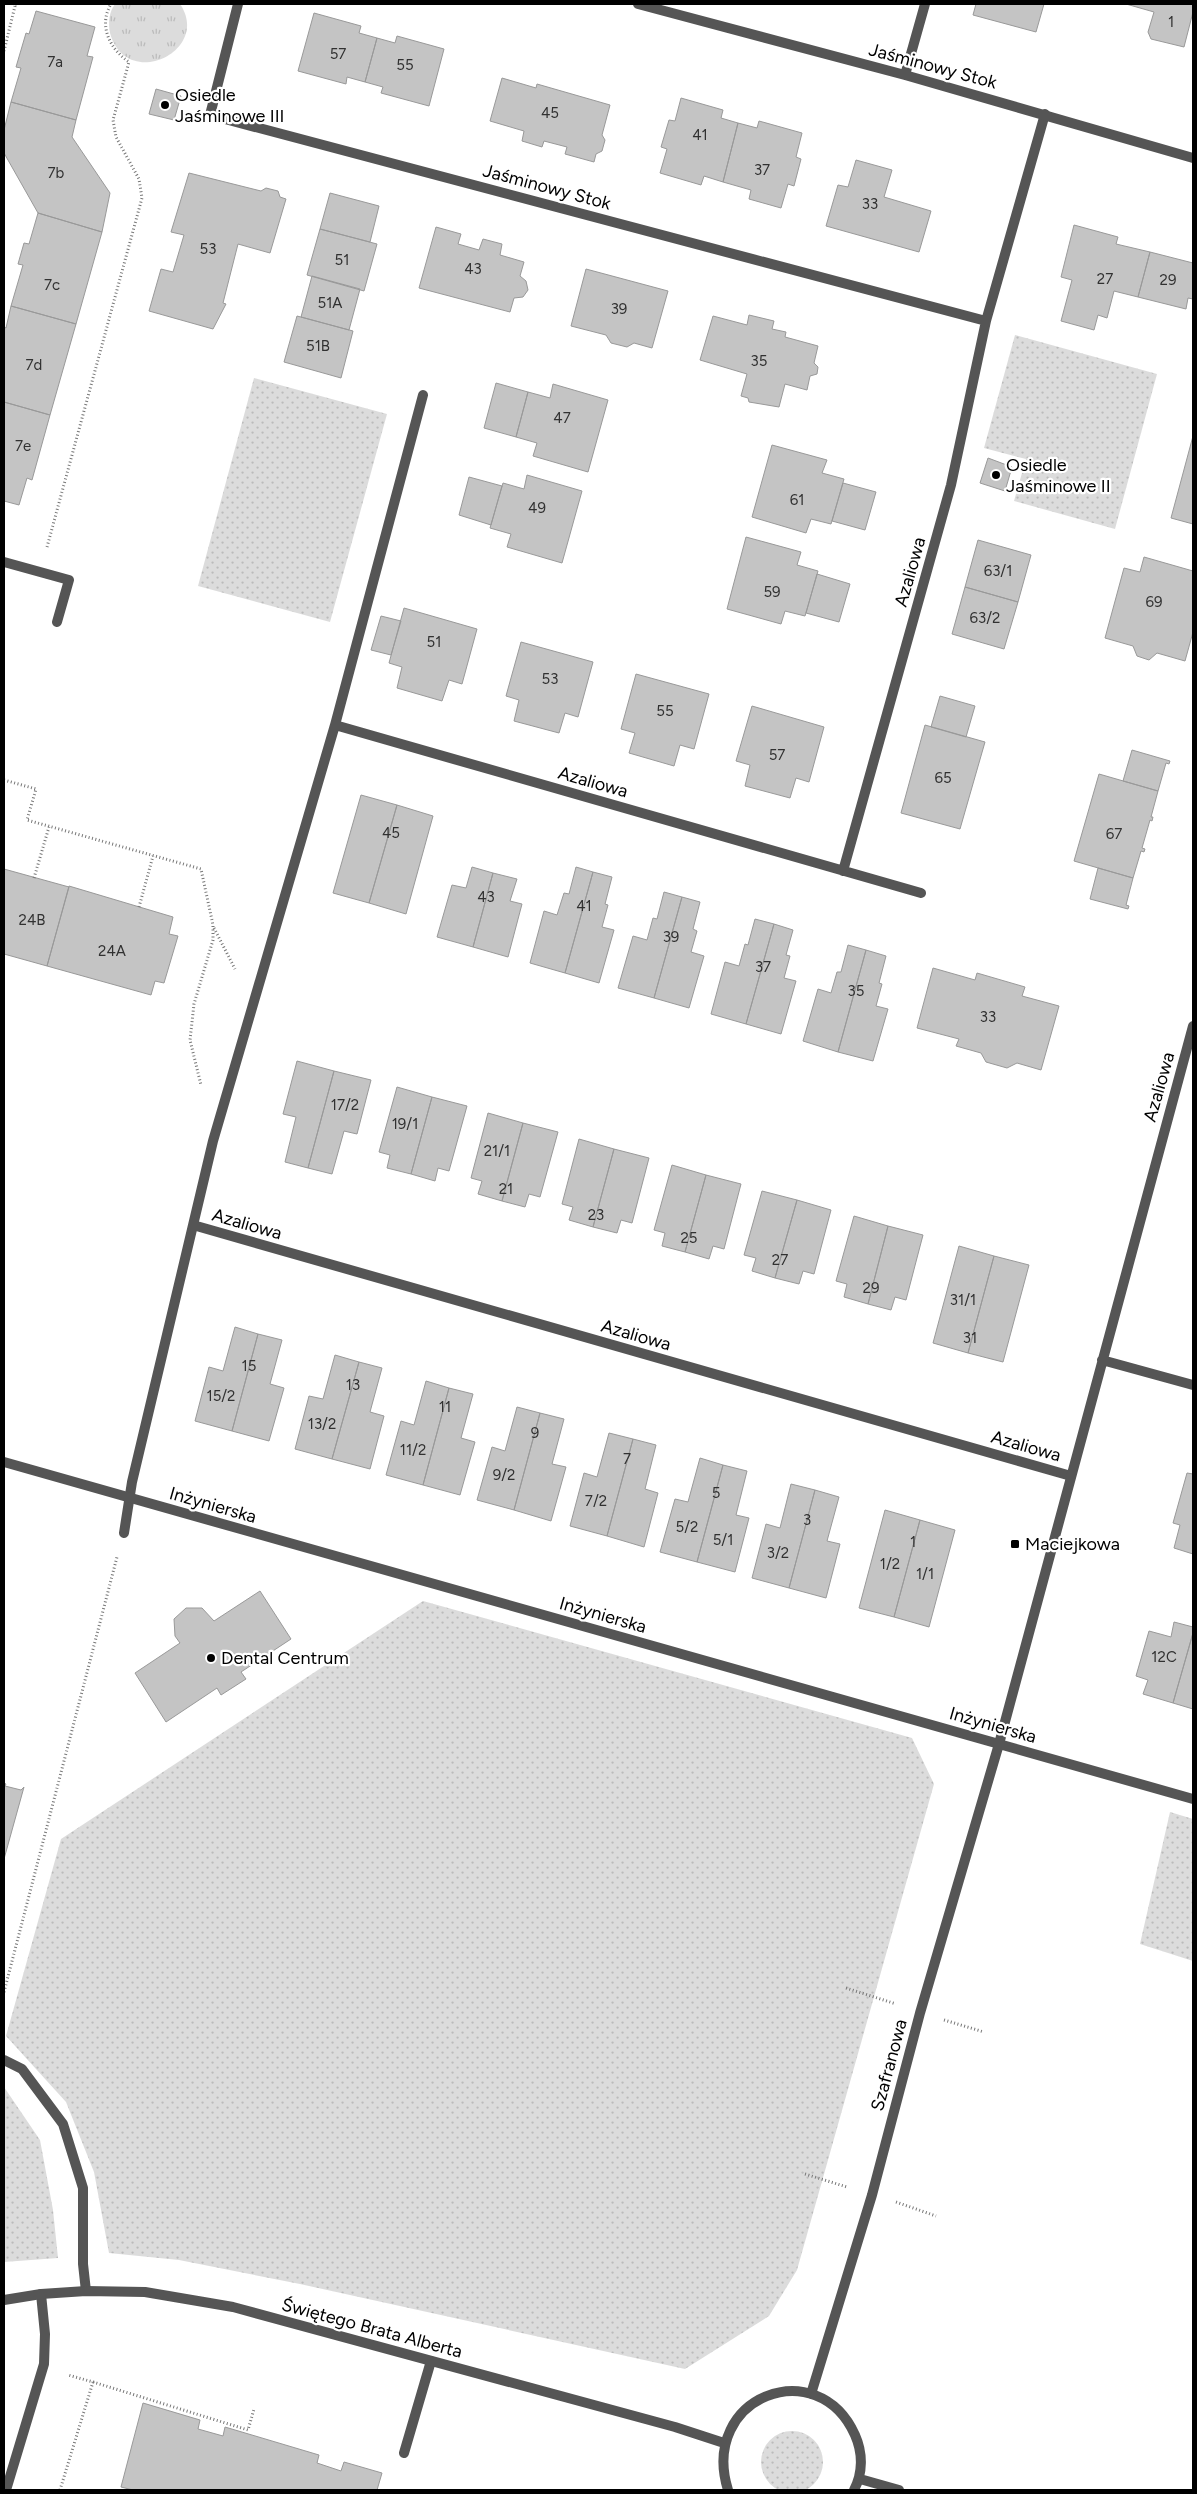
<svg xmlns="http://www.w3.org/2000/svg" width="1197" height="2494" viewBox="0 0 1197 2494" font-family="Figtree,sans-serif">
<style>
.grass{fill:url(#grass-dots)}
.park{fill:url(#park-tufts)}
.building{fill:#c4c4c4;stroke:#999}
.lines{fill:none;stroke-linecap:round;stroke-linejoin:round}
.path{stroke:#777;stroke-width:3;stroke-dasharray:1 2.5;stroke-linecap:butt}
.service{stroke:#555;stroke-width:10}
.minor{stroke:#555;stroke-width:10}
.poi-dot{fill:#000;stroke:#fff;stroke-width:2}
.labels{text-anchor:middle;stroke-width:4.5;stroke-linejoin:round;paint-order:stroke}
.number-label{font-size:15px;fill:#313131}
.street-label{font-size:18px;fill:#000;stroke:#fff}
.poi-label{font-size:18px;fill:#000;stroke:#fff;text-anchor:start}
</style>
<defs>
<pattern id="grass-dots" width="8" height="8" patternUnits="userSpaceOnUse" patternTransform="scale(1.25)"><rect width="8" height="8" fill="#dcdcdc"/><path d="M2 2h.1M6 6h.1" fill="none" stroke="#bbb" stroke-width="1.8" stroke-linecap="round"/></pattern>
<pattern id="park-tufts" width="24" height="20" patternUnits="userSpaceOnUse" patternTransform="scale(1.25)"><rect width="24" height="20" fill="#dcdcdc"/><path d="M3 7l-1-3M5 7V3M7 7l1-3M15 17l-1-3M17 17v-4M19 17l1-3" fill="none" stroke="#bbb"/></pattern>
</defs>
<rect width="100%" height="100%" fill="#fff"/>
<path class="grass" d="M 1015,335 L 1157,374 L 1115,529 L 1014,501 L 1026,459 L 984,448 Z
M 254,378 L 387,414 L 330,622 L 198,586 Z
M 423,1601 L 912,1738 L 934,1784 L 797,2270 L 769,2316 L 685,2369 L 300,2284 L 179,2260 L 109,2253 L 94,2172 L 66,2102 L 6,2036 L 61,1839 Z
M 1170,1812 L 1193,1819 L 1193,1961 L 1140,1944 Z
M 4,2087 L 40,2140 L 53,2210 L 58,2258 L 4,2262 Z
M761 2462a31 31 0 1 1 62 0a31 31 0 1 1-62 0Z"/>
<path class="park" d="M 115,4 L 180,4 C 212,51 126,92 110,33 C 108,23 109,12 115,4 Z"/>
<path class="building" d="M 976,4 L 1044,4 L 1036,32 L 973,15 Z
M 1126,4 L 1193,4 L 1193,12 L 1184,47 L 1151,39 L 1148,32 L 1154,12 Z
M 36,11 L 95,27 L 87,56 L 93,57 L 76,120 L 11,102 L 21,68 L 16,67 L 26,33 L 29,34 Z
M 314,13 L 361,26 L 359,33 L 377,38 L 365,82 L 347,77 L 346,84 L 298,71 Z
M 397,36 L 444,49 L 429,106 L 381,93 L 383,87 L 365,82 L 377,38 L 395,43 Z
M 502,78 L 536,88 L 537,84 L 610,105 L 602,135 L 605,140 L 602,151 L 596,154 L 594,162 L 565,154 L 567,147 L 544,141 L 542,147 L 522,141 L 524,131 L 490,121 Z
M 156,89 L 181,96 L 174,120 L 149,114 Z
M 681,98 L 723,110 L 721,118 L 738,123 L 723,182 L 704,176 L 701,185 L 660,173 L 667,149 L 661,147 L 669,120 L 675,121 Z
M 11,102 L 76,120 L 72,137 L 110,193 L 102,232 L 38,213 L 4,153 L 4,130 Z
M 759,121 L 802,133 L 796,157 L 801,159 L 794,186 L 788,184 L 781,208 L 749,199 L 751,190 L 723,182 L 738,123 L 757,128 Z
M 856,160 L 892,170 L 884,197 L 931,211 L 919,252 L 826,226 L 838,185 L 848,187 Z
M 189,173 L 261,191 L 266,188 L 278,191 L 280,197 L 286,199 L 270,253 L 238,244 L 223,303 L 226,304 L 213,329 L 149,311 L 161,269 L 173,272 L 184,235 L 171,232 Z
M 330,193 L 379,206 L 370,242 L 320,229 Z
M 38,213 L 102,232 L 76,324 L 11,306 L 23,265 L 18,264 L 24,243 L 29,244 Z
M 1074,225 L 1118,237 L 1116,244 L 1150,252 L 1138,297 L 1114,291 L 1107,318 L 1098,315 L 1094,330 L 1061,321 L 1072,280 L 1061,277 Z
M 436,227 L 461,234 L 458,244 L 479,250 L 483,239 L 502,244 L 500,255 L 524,262 L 520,276 L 526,281 L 528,290 L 523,297 L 514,298 L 510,312 L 419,288 Z
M 320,229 L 377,244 L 364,291 L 307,275 Z
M 1150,252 L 1193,263 L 1193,299 L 1188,298 L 1186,309 L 1138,297 Z
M 586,269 L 668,291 L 652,348 L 634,343 L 627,347 L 611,343 L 606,335 L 571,326 Z
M 312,276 L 360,289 L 349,330 L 301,317 Z
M 11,306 L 76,324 L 50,415 L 4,402 L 4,327 L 6,328 Z
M 749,315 L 774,321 L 772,329 L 786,332 L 785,337 L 818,346 L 814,363 L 818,367 L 817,374 L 810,376 L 807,390 L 785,384 L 779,407 L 749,402 L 748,398 L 741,396 L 747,374 L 700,360 L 713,316 L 747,325 Z
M 297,316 L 353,331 L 341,378 L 284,362 Z
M 496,383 L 528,392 L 516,437 L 484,428 Z
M 553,384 L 608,400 L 588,472 L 533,456 L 537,443 L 516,437 L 528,392 L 550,398 Z
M 4,402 L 50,415 L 32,480 L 27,478 L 19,505 L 4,501 Z
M 1193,436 L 1193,524 L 1171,518 Z
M 772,445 L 827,460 L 822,473 L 844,479 L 831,524 L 811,519 L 806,533 L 752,517 Z
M 988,458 L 1012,467 L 1005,491 L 980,483 Z
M 527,475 L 582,491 L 562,563 L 507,547 L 511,534 L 490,528 L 503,483 L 524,489 Z
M 469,477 L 502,486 L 491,525 L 459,515 Z
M 843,483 L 876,492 L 865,530 L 832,521 Z
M 746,537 L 801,552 L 797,565 L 818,571 L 805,616 L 785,611 L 781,624 L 727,609 Z
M 978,540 L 1031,555 L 1018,602 L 965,587 Z
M 1144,557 L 1193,571 L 1193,632 L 1185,661 L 1157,653 L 1149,660 L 1137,656 L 1133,646 L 1105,638 L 1124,568 L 1140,572 Z
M 817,574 L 850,584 L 839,622 L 806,613 Z
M 965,587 L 1018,602 L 1004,649 L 952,634 Z
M 404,608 L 477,629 L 462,684 L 449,680 L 442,701 L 397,688 L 402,667 L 389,663 Z
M 381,616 L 401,621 L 391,655 L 371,650 Z
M 521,642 L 593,662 L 578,717 L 565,713 L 559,733 L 514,721 L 519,700 L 506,696 Z
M 636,674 L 709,694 L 694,749 L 680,745 L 674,766 L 629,753 L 635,733 L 621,729 Z
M 940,696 L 975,706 L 966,737 L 931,727 Z
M 752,706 L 824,727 L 809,782 L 796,778 L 790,798 L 745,786 L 750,765 L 736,761 Z
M 925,725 L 985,742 L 960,829 L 901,813 Z
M 1132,750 L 1170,761 L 1169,764 L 1166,763 L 1158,791 L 1123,781 Z
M 1099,774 L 1158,791 L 1151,817 L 1153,817 L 1152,821 L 1150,820 L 1142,848 L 1145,849 L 1144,852 L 1141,851 L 1133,878 L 1074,861 Z
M 361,795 L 397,805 L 369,903 L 333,893 Z
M 397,805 L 433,816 L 406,914 L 369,903 Z
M 472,867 L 493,873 L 473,947 L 437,937 L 452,885 L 466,888 Z
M 576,867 L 593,872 L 565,973 L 530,963 L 544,911 L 557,915 L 564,893 L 569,894 Z
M 1098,868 L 1133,878 L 1126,905 L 1129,906 L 1128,909 L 1090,899 Z
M 4,869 L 69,887 L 47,966 L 4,954 Z
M 593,872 L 612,877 L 605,904 L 608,905 L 602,927 L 614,930 L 599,983 L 565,973 Z
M 493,873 L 517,879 L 510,901 L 522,904 L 508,957 L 473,947 Z
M 69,886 L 173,917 L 169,934 L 178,936 L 164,983 L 155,981 L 151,995 L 47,966 Z
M 664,892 L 682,897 L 654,998 L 618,988 L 633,936 L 647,940 L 653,918 L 657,919 Z
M 682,897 L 700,902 L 693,929 L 697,931 L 691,952 L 704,956 L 689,1008 L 654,998 Z
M 755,919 L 774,924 L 746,1024 L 711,1014 L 725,962 L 739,966 L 745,944 L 748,945 Z
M 774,924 L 793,930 L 786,955 L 790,956 L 784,978 L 796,981 L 781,1034 L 746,1024 Z
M 848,945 L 866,950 L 838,1052 L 803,1041 L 818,989 L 831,993 L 837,972 L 841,972 Z
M 866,950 L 886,956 L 879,983 L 882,984 L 876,1006 L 888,1009 L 873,1061 L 838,1052 Z
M 933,968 L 975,980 L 977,973 L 1025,987 L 1022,996 L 1059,1006 L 1041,1070 L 1017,1063 L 1007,1068 L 986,1062 L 981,1053 L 956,1046 L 959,1039 L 917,1028 Z
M 297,1061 L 334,1071 L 308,1168 L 285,1162 L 296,1117 L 283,1114 Z
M 334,1071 L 371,1080 L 357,1134 L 344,1131 L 332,1174 L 308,1168 Z
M 397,1087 L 432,1097 L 411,1174 L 387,1168 L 390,1155 L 379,1152 Z
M 432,1097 L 467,1106 L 449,1171 L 438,1168 L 435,1181 L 411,1174 Z
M 488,1113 L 523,1123 L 502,1201 L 478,1194 L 482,1181 L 471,1178 Z
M 523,1123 L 558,1132 L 540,1197 L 529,1194 L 525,1207 L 502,1201 Z
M 579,1139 L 614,1149 L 593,1227 L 569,1220 L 573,1207 L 562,1204 Z
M 614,1149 L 649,1158 L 632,1223 L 621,1220 L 617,1233 L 593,1227 Z
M 672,1165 L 706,1175 L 685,1252 L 662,1246 L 665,1233 L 654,1230 Z
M 706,1175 L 741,1184 L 724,1249 L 713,1246 L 709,1259 L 685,1252 Z
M 762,1191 L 797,1200 L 775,1278 L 752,1271 L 756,1258 L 744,1255 Z
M 797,1200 L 831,1210 L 814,1274 L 803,1271 L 799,1284 L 775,1278 Z
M 854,1216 L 888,1226 L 868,1304 L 844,1297 L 847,1284 L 836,1281 Z
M 888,1226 L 923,1235 L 906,1300 L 895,1297 L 891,1310 L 868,1304 Z
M 959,1246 L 994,1256 L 968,1353 L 933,1343 Z
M 994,1256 L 1029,1265 L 1003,1362 L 968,1353 Z
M 235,1327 L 258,1334 L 232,1431 L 195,1421 L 209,1367 L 223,1371 Z
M 258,1334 L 282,1340 L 270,1384 L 284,1388 L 269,1441 L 232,1431 Z
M 335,1355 L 359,1362 L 332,1459 L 295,1449 L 309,1396 L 323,1399 Z
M 359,1362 L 382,1368 L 370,1412 L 384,1416 L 370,1469 L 332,1459 Z
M 426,1381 L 449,1388 L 423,1485 L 386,1475 L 401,1421 L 414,1425 Z
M 449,1388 L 473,1394 L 461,1438 L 475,1442 L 460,1495 L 423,1485 Z
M 517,1407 L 540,1413 L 514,1510 L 477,1500 L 492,1447 L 505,1451 Z
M 540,1413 L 564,1419 L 552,1464 L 566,1467 L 551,1521 L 514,1510 Z
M 609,1433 L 633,1439 L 607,1536 L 570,1526 L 584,1473 L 597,1477 Z
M 633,1439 L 656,1445 L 645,1489 L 658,1493 L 644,1547 L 607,1536 Z
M 700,1458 L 723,1465 L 697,1562 L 660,1552 L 675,1499 L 688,1502 Z
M 723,1465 L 747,1471 L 736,1515 L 749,1518 L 735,1572 L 697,1562 Z
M 1187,1473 L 1193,1474 L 1193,1554 L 1174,1548 L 1180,1525 L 1173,1523 Z
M 791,1484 L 815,1490 L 789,1588 L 752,1578 L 766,1524 L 780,1528 Z
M 815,1490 L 839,1497 L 827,1541 L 840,1544 L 826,1598 L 789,1588 Z
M 885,1510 L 920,1520 L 894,1617 L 859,1608 Z
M 920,1520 L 955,1530 L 929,1627 L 894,1617 Z
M 260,1591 L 291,1639 L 241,1672 L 246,1679 L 221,1695 L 217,1688 L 166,1722 L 135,1673 L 180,1643 L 175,1636 L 174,1619 L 186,1608 L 202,1608 L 214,1621 Z
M 1174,1622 L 1193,1627 L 1193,1633 L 1173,1703 L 1143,1694 L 1148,1680 L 1136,1676 L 1149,1631 L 1171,1637 Z
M 1193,1633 L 1193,1709 L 1173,1703 Z
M 4,1783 L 6,1784 L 5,1786 L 21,1790 L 24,1787 L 4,1859 Z
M 143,2403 L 200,2420 L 198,2429 L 223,2436 L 225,2427 L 319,2455 L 317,2463 L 341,2471 L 344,2462 L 382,2473 L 377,2490 L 133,2490 L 121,2487 Z"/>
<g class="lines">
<path class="path" d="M 4,51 L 15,6 L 14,4
M 47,547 L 142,198 L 139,179 L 116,137 L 113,120 L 129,62 C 110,49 98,26 111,4
M 4,780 L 36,789 L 27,820 L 201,869 L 213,925 L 213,940 L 194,1004 L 190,1040 L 201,1085
M 34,878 L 49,827
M 139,907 L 153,856
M 214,928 L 235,969
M 846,1988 L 896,2004
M 4,1992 L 117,1557
M 944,2020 L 984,2032
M 805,2174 L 847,2187
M 896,2202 L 936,2216
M 93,2382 L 248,2430 L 254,2409
M 60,2490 L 93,2382 L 68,2375"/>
<path class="service" d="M 238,4 L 210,115 L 986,321
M 335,725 L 921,893
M 843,871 L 951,485 L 986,321 L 1045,114
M 193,1225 L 1071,1476
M 124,1533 L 132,1482 L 213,1141 L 335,725 L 423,395
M 4,2060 L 22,2069 L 63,2124 L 83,2188 L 83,2264 L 86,2291
M 404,2453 L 431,2361
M 6,2490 L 44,2364 L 45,2334 L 41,2294"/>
<path class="minor" d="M 638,4 L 905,75 L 1193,158
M 905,75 L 925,4
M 4,562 L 69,580 L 57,622
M 1102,1360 L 1193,1385
M 4,1462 L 1193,1799
M 4,2300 L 41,2294 L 86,2291 L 145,2292 L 233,2307 L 675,2427 L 724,2443
M 811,2394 L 872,2195 L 920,2013 L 999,1744 L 1193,1026
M 860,2479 L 899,2490
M 728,2490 C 699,2396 818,2352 855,2435 C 863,2453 863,2473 854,2490"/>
</g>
<g class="poi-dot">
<circle cx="165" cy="105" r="5"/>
<circle cx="996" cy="475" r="5"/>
<rect x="1010" y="1539" width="10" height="10" rx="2.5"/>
<circle cx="211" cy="1658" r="5"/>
</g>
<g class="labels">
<g class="number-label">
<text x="1171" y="27">1</text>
<text x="338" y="59">57</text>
<text x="55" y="67">7a</text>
<text x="405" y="70">55</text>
<text x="550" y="118">45</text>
<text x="700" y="140">41</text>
<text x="762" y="175">37</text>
<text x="56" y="178">7b</text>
<text x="870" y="209">33</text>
<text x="208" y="254">53</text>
<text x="342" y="265">51</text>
<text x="473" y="274">43</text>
<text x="1105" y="284">27</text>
<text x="1168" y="285">29</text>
<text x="52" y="290">7c</text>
<text x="330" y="308">51A</text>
<text x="619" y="314">39</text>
<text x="318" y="351">51B</text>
<text x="759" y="366">35</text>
<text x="34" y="370">7d</text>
<text x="562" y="423">47</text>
<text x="23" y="451">7e</text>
<text x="797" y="505">61</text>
<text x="537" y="513">49</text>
<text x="998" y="576">63/1</text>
<text x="772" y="597">59</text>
<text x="1154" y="607">69</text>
<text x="985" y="623">63/2</text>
<text x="434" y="647">51</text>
<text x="550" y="684">53</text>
<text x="665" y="716">55</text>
<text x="777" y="760">57</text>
<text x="943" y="783">65</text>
<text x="391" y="838">45</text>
<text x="1114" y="839">67</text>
<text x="486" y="902">43</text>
<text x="584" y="911">41</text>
<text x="32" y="925">24B</text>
<text x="671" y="942">39</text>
<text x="112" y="956">24A</text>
<text x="763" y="972">37</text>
<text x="856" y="996">35</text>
<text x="988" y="1022">33</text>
<text x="345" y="1110">17/2</text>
<text x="405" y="1129">19/1</text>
<text x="497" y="1156">21/1</text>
<text x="506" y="1194">21</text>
<text x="596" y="1220">23</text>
<text x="689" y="1243">25</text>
<text x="780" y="1265">27</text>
<text x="871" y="1293">29</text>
<text x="963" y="1305">31/1</text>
<text x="970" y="1343">31</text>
<text x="249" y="1371">15</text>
<text x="353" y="1390">13</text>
<text x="221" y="1401">15/2</text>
<text x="445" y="1412">11</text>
<text x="322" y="1429">13/2</text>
<text x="535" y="1438">9</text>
<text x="413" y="1455">11/2</text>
<text x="627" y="1464">7</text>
<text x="504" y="1480">9/2</text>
<text x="716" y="1498">5</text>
<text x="596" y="1506">7/2</text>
<text x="807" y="1525">3</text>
<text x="687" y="1532">5/2</text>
<text x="723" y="1545">5/1</text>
<text x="913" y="1547">1</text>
<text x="778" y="1558">3/2</text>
<text x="890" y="1569">1/2</text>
<text x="925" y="1579">1/1</text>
<text x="1164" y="1662">12C</text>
</g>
<g class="street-label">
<text transform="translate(933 66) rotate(15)" y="6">Jaśminowy Stok</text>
<text transform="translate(547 187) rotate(15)" y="6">Jaśminowy Stok</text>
<text transform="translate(910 572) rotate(-74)" y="6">Azaliowa</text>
<text transform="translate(593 782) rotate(16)" y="6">Azaliowa</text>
<text transform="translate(1159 1087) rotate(-74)" y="6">Azaliowa</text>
<text transform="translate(247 1224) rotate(16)" y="6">Azaliowa</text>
<text transform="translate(636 1335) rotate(16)" y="6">Azaliowa</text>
<text transform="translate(1026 1446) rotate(16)" y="6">Azaliowa</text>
<text transform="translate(213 1505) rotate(16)" y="6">Inżynierska</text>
<text transform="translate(603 1615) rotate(16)" y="6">Inżynierska</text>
<text transform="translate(993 1725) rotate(16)" y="6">Inżynierska</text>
<text transform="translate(889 2065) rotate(-75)" y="6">Szafranowa</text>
<text transform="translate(372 2328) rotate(15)" y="6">Świętego Brata Alberta</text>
</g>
<g class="poi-label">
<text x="175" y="101">Osiedle<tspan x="175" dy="21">Jaśminowe III</tspan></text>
<text x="1006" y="471">Osiedle<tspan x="1006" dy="21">Jaśminowe II</tspan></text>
<text x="1025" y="1550">Maciejkowa</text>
<text x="221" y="1664">Dental Centrum</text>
</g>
</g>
<rect width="1197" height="2494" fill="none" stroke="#000000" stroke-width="10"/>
</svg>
